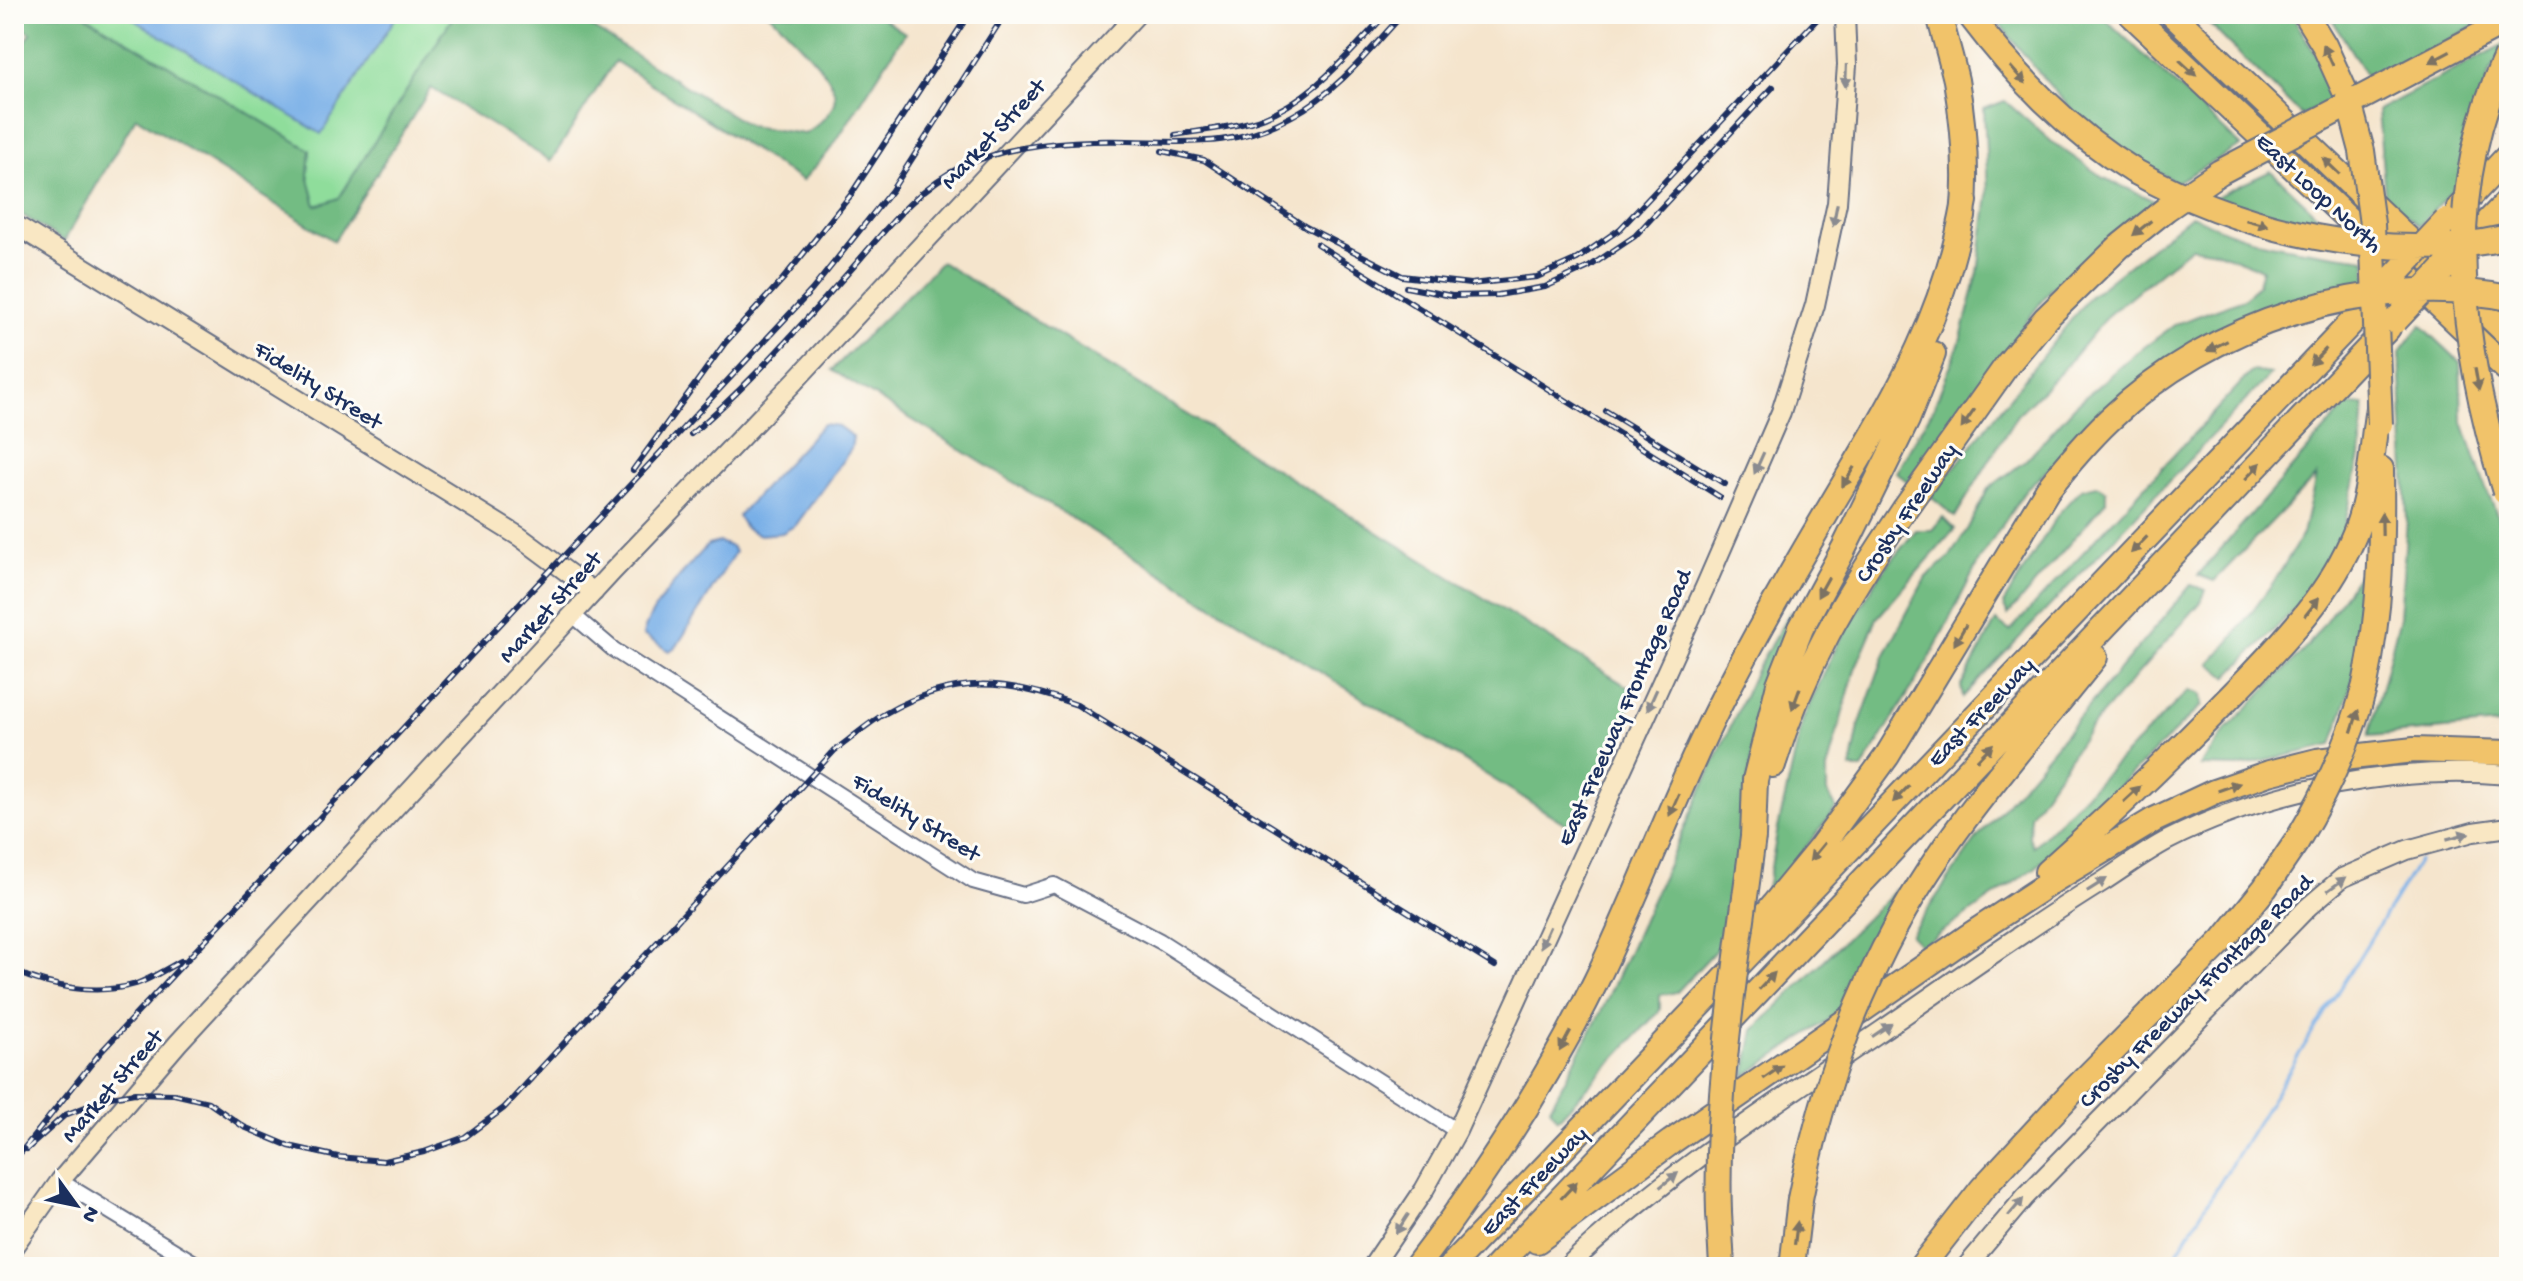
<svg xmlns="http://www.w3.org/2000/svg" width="2523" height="1281" viewBox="0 0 2523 1281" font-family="'Gochi Hand',sans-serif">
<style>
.green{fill:#8fdd9b;stroke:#55867c;stroke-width:2}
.forest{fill:#73bc83;stroke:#477670;stroke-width:2}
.water{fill:#78afe7;stroke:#4a6fa2;stroke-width:2}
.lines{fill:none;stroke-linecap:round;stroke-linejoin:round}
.stream{stroke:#78afe7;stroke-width:3}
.minor-casing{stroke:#676f85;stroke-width:18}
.secondary-casing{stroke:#676f85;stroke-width:22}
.motorway-casing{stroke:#676f85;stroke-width:28}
.minor{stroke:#fff;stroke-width:14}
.secondary{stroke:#f9e7c3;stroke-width:18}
.motorway{stroke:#f1c36a;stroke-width:24}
.rail-casing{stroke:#1b2f5e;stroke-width:6}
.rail{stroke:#fdfcf7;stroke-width:3;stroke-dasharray:9;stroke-linecap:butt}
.motorway-bridge-casing{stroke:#676f85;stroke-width:28;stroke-linecap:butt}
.motorway-bridge{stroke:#f1c36a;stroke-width:24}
.oneway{fill:#7b7263}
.oneway2{fill:#8a8b90}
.labels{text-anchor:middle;stroke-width:6;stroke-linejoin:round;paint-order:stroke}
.street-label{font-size:24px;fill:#1b2f5e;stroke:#fdfcf7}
</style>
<rect width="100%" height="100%" fill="#fdfcf7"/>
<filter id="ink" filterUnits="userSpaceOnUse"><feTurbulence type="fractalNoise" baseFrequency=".0125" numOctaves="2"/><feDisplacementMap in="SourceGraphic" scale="16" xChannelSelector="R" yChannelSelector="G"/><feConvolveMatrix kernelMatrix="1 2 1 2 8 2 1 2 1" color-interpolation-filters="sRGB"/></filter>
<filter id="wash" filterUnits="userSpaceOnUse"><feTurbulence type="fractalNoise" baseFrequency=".006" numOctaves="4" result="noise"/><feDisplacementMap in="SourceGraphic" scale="32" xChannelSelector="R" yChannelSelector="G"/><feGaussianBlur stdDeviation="1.8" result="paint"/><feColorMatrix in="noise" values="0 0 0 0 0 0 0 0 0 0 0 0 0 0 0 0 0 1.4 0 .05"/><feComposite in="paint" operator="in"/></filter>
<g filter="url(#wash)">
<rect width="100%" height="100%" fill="#f5e5cd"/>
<path class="green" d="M 82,14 L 455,14 L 339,199 L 316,206 L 308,175 L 310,150 Z"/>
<path class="forest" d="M 14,14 L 82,14 L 310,150 L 308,175 L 316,206 L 339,198 L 455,14 L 570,14 L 749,126 L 805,134 C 848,104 840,89 809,54 C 796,40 784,26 769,14 L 876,14 L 905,33 L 831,149 L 802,181 L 615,61 L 551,161 L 431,88 L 334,241 L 136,117 L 64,241 L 14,210 L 14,59 L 31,33 L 14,23 Z
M 1992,14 L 2100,14 L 2241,146 L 2176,182 C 2158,171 2139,162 2121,150 C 2068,115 2031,63 1992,14 Z
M 2199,14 L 2291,14 L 2318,58 L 2335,101 L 2301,115 Z
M 2329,14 L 2497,14 L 2370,82 Z
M 2508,42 L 2489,73 L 2463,179 L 2419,226 L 2385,196 L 2378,110 Z
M 2005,101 L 2052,142 L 2104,178 L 2157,202 L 2105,242 L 2050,290 L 1908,482 L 1896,472 L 1933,409 L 1959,345 L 1978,273 L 1988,195 L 1984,109 Z
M 2271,171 L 2328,225 L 2326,229 L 2211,199 Z
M 2192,215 C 2248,246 2303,250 2366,259 L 2367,282 L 2361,290 L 2271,311 L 2067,453 L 2027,488 L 1980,559 L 1927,663 L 1862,769 L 1851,769 L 1859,726 L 1884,656 L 1926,577 L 1949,558 L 1968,528 L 1988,489 L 2025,461 L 2075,406 L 2131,357 L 2176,324 L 2244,299 L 2258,285 L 2262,269 L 2216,251 L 2191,247 L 2108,315 L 2060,373 L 2017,415 L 1955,517 L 1931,497 L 2090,296 Z
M 941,262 L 1636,692 L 1574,829 L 832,370 Z
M 2421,325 L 2460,362 L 2462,419 L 2486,489 L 2509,542 L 2509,723 L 2369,736 L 2400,617 L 2407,519 L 2400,352 Z
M 2252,371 L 2271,374 L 1963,697 L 1961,686 L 1996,621 L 2010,631 Z
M 2364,405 L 2360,457 L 2342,536 L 2304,600 L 2227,677 L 2210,663 L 2230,641 L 2277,577 L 2303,534 L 2316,476 L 2214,581 L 2198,575 L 2346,406 Z
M 2097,485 L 2106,491 L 2106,501 L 2008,615 L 2003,604 L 2058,514 L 2081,489 Z
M 1943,517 L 1955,529 L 1877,618 L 1855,669 L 1827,769 L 1827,792 L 1836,808 L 1765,900 L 1777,833 L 1803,719 L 1837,645 L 1882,572 L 1916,530 L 1932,530 Z
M 2360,573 L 2371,582 L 2353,679 L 2332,745 L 2238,767 L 2200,766 L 2227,729 L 2307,647 Z
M 2191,585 L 2206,590 L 2201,602 L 2090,728 L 2030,815 L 2029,837 L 2033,847 L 2189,690 L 2201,694 L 2202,705 L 2035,868 L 1921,946 L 1910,935 L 1975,841 Z
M 1790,612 L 1796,617 L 1753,748 L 1727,938 L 1677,992 L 1660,995 L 1660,1010 L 1558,1119 L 1550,1108 L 1604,1006 L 1757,668 Z
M 1897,888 L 1837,1014 L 1745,1076 L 1754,1030 Z"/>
<path class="water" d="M 125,14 L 398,14 L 321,134 Z
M 823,424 L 838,426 L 853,437 L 851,449 L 796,525 L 782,533 L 759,535 L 745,528 L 738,516 Z
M 719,542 L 732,547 L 735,552 L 677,646 L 669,651 L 643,635 C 649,607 688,567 708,545 Z"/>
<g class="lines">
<path class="stream" d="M 2168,1267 L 2419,860"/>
</g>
</g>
<g filter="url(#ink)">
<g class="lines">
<g class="minor-casing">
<path id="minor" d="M 573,615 L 614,650 L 973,881 L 1023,895 L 1054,885 L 1160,941 L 1457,1131
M 60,1181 L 201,1267"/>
</g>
<g class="secondary-casing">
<path id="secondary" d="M 14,224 L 520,537 L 594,592
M 14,1246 L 60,1181 L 178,1043 L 612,572 L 796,380 L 1137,14
M 1372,1267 L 1424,1190 L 1457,1131 L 1705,587 L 1781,412 L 1815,305 L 1837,203 L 1847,65 L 1845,14
M 1567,1267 C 1663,1176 1773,1105 1881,1031 C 1954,981 2026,929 2102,882 C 2124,868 2145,852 2168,840 C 2269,789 2397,765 2509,775
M 1966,1267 L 2025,1197 L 2308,907 L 2342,878 L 2407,850 L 2473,832 L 2509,827"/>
</g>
<g class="motorway-casing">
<path id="motorway" d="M 1939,14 C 1944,36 1951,58 1956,80 C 1964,126 1968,171 1963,217
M 1969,14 C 2016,76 2067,130 2134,171
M 2131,14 L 2509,371
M 2172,14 L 2509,335
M 2305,14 L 2324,45 L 2348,98
M 2459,208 L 2509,155
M 2470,241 L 2509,200
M 2365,685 C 2381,609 2382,545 2381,469
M 1773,765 C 1803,666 1847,595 1904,510
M 1753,837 L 1755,780 L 1779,684 L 1801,628 L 1843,550 L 1907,420 L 1933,354
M 2047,872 C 2112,814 2175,754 2235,692 C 2282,643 2330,596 2355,533 C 2372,491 2371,445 2379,402
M 1761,920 L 1820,848 L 1887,756 L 2048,489
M 1898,922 C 1951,825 2027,743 2095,657
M 1719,1213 L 1722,1267
M 1537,1241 L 1671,1142 L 1966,938 L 2054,880 L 2154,820 L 2214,792 L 2269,773 L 2317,761 L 2414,750 L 2509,753
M 1416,1267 C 1485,1177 1546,1083 1596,981 C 1639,892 1673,798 1717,710 C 1751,643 1788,578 1826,514 C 1889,407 1943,327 1965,201
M 1450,1267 L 2372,301
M 1496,1267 L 2388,328
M 1792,1267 L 1800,1199
M 1921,1267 L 1982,1189 L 2071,1093 L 2223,940 L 2265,888 L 2297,841"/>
</g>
<use href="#minor" class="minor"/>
<use href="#secondary" class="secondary"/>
<use href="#motorway" class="motorway"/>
<g class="rail-casing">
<path id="rail" d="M 1175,135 C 1199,131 1226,128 1250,122 C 1307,106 1347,56 1386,14
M 1162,151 L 1204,160 L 1306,227 L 1402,276 L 1470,284 L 1537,277 L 1577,259 L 1620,229 L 1821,15
M 1317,244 L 1720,497
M 1406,287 L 1452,296 L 1498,295 L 1545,287 L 1589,267 L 1635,236 L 1773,87
M 1606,411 L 1725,484
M 691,434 C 749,386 797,329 847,274 C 881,236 914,189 961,167 C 1013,143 1072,140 1127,141 C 1190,142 1235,148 1292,116 C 1337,92 1369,51 1403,14
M 633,470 L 725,343 L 783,279 L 850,196 L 969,14
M 14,971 C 50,987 96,996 136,984 C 151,979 166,969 181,961
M 27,1149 L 65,1115 L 111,1097 L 135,1093 L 174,1094 L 208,1102 L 244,1127 L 289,1146 L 338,1157 L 384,1161 L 424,1152 L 465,1137 L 504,1108 L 835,750 C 852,738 868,723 886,713 C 954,674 1007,679 1077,705 L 1495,966
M 14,1161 L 100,1053 L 812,290 L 892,190 L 1005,14"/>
</g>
<use href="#rail" class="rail"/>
<g class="motorway-bridge-casing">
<path id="motorway-bridge" d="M 2348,98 L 2362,151 L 2372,224 L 2380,424
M 2134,171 C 2242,231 2386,265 2509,237
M 2374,298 L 2446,221
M 2395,321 L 2467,244
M 2048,489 C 2067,465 2087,441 2109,420 C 2210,322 2371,271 2509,298
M 2505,492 C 2461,346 2439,200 2506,56
M 1904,510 L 2007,365 L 2046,318 L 2120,246 L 2166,209 L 2220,172 L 2509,20
M 2297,841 C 2327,791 2350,742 2365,685
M 1800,1199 C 1820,1099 1849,1012 1898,922
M 1719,1213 C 1715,1087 1737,962 1753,837"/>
</g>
<use href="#motorway-bridge" class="motorway-bridge"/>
</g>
<defs><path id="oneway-solid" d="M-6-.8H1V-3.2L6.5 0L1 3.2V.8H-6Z" transform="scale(2)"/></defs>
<g class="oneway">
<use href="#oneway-solid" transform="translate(2328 55) rotate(-115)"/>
<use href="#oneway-solid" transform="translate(2440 57) rotate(152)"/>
<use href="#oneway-solid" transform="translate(2188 68) rotate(43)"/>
<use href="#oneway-solid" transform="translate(2018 75) rotate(48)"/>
<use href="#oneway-solid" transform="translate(2331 166) rotate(-136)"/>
<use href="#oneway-solid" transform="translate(2257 223) rotate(16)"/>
<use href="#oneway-solid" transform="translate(2142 228) rotate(141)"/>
<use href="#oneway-solid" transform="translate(2217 346) rotate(153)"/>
<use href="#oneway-solid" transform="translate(2318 357) rotate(134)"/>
<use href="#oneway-solid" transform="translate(2477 379) rotate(80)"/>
<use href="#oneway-solid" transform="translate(1968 419) rotate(125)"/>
<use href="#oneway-solid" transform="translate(2253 471) rotate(-47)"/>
<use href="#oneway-solid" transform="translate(1848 477) rotate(121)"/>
<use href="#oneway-solid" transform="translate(2382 524) rotate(-91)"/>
<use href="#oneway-solid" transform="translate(2139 545) rotate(134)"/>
<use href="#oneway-solid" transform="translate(1823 587) rotate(119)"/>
<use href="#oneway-solid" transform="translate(2312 607) rotate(-52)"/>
<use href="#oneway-solid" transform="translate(1960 635) rotate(120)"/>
<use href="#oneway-solid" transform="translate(1796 699) rotate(110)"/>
<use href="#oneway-solid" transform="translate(2355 721) rotate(-72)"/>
<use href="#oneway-solid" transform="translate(1985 752) rotate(-46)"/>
<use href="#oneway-solid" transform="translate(2229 787) rotate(-19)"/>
<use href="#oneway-solid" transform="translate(1901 794) rotate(134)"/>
<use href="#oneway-solid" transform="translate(2132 794) rotate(-43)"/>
<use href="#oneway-solid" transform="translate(1674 805) rotate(114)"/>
<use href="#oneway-solid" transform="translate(1817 852) rotate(129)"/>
<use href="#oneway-solid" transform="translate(1767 981) rotate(-47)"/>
<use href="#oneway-solid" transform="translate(1565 1041) rotate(118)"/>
<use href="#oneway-solid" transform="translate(1773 1072) rotate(-35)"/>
<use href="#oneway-solid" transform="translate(1569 1190) rotate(-47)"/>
<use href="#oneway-solid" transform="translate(1796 1233) rotate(-83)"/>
</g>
<g class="oneway2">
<use href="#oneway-solid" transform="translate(1846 76) rotate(92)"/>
<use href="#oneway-solid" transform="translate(1835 215) rotate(101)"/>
<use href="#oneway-solid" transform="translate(1759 463) rotate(114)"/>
<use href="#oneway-solid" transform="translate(1652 700) rotate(114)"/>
<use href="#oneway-solid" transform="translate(2458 836) rotate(-15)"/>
<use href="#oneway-solid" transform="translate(2337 884) rotate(-36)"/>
<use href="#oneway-solid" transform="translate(2097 885) rotate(-32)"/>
<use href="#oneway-solid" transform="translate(1545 937) rotate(114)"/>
<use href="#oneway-solid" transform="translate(1882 1030) rotate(-34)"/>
<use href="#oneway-solid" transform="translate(1669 1180) rotate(-38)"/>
<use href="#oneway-solid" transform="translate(2016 1207) rotate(-50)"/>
<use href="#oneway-solid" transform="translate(1402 1224) rotate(123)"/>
</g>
</g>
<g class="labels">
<g class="street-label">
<text transform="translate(992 133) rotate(-47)" y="8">Market Street</text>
<text transform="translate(2320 192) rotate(43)" y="8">East Loop North</text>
<text transform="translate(319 384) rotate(32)" y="8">Fidelity Street</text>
<text transform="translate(1905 512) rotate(-56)" y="8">Crosby Freeway</text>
<text transform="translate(549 606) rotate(-48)" y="8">Market Street</text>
<text transform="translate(1623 707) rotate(-66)" y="8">East Freeway Frontage Road</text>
<text transform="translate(1980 711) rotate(-46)" y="8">East Freeway</text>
<text transform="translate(917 816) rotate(32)" y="8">Fidelity Street</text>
<text transform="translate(2195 990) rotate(-45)" y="8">Crosby Freeway Frontage Road</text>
<text transform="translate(111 1085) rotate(-49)" y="8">Market Street</text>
<text transform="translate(1533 1180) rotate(-46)" y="8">East Freeway</text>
</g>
</g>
<rect width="2523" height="1281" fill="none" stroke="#fdfcf7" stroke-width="48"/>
<g transform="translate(76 1205) rotate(123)" stroke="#fdfcf7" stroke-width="6" paint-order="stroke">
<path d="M0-6L14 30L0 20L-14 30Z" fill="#1b2f5e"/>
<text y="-12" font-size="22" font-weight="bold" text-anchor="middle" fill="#1b2f5e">N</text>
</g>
</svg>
